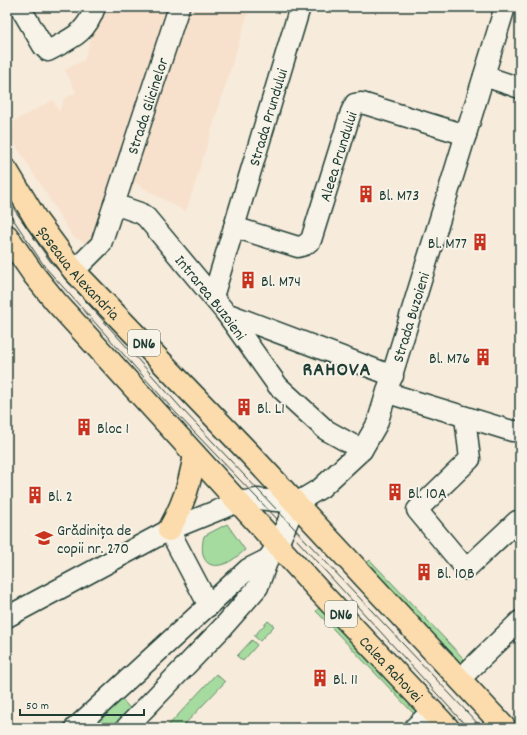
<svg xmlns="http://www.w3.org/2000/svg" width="527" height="735" viewBox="0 0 527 735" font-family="Dekko,sans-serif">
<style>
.built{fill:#f8e1cc}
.green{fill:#a6db9f;stroke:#628c6a}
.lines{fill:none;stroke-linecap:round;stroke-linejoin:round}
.minor-casing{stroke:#1f3d34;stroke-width:23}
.major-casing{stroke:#1f3d34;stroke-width:25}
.minor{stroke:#f7f3e8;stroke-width:20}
.major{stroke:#fcdcac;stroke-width:22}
.tram{stroke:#1f3d34;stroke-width:1}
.labels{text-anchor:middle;stroke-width:4;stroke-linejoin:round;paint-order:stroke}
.shield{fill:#f7f3e8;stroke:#60746a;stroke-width:1}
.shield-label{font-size:15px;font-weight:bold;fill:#1f3d34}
.street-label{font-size:16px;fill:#1f3d34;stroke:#f7f3e8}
.poi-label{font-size:16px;fill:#1f3d34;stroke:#f7f3e8;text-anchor:start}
.district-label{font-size:20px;font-weight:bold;letter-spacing:1px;fill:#1f3d34;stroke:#f7f3e8}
</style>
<rect width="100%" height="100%" fill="#f7ebdb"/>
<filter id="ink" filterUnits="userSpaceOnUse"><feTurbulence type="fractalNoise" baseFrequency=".025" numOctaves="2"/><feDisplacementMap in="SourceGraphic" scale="8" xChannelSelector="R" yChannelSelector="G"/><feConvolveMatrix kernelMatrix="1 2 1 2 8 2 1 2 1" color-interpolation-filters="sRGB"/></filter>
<g filter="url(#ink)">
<path class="built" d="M 101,7 L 250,7 L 186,212 L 135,183 L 131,193 L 110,186 L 95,233 L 86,243 L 73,237 L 7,131 L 7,125 L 53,100 L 59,112 L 64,99 L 76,92 L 65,70 L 84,60 Z"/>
<path class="green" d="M 227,524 L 245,550 C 239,555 231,562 224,564 C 202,571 200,551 204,536 Z
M 370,560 L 464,659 L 457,666 L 364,565 Z
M 322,605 L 420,709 L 415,715 L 316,611 Z
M 268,621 L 274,626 L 260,641 L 254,636 Z
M 252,640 L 257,645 L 243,661 L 237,656 Z
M 216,674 L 225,682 L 181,728 L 166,728 Z
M 120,697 L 133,712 L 116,728 L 86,728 Z"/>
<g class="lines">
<g class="minor-casing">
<g id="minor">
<path d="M 20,7 L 43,46 L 48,51 C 72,38 86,34 95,7"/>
<path d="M 484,76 L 520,88"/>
<path id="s1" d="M 114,204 L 140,213 L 146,217 L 226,313 L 278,386 L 326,430 L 362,450"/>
<path id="s2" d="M 234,227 L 298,247 L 305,245 L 311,240 L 351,112 L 355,104 L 362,103 L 466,135"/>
<path id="s3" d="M 74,271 L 101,244 L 179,7"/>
<path id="s4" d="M 213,297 L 300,7"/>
<path d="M 226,313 L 393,376"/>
<path d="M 388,393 L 512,431 L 520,431"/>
<path d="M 465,417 L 470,459 L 417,510 L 466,569 L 517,521 L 520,525"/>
<path id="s5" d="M 296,503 L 321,488 L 362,450 L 377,424 L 505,7"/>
<path d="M 169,530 L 209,606"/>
<path d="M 7,617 L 169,530 L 238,502 L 257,499 L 296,503"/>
<path d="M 460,679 L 520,621"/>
<path d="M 75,728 L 248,569 L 268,559"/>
<path d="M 126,728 L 223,627 L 258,587 L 268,559 L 278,544 L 296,503"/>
<path d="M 414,728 L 432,711"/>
</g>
</g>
<g class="major-casing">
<g id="major">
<path id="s6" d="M 7,171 L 37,221 L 74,271 L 249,453 L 505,728"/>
<path id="s7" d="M 7,236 L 34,275 L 56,302 L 322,594 L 448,728"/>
<path d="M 169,530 C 184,503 189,486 195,455"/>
</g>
</g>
<use href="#minor" class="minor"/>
<use href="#major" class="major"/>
<path class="tram" d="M 7,199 L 50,261 L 182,409 L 482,728
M 7,210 L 45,267 L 177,414 L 278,520
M 297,540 L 468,728"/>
</g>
</g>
<defs>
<g id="building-bare" transform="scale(1.38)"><path d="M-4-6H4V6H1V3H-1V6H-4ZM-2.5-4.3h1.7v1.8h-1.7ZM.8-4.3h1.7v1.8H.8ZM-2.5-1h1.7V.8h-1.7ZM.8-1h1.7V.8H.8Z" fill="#c8321e" stroke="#f7f3e8" stroke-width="2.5" paint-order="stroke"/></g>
<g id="school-bare" transform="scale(1.38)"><path d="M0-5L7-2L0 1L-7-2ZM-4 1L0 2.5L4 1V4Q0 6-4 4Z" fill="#c8321e" stroke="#f7f3e8" stroke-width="2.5" paint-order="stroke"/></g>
</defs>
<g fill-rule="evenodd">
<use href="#building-bare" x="366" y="194"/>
<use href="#building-bare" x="480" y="242"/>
<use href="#building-bare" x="248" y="280"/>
<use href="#building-bare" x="483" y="357"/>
<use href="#building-bare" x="244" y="407"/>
<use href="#building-bare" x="84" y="427"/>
<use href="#building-bare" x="395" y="492"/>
<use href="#building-bare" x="35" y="495"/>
<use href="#school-bare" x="44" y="538"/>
<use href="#building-bare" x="424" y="572"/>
<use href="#building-bare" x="320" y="678"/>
</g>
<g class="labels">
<g class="shield">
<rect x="128" y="330" width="32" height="26" rx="3"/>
<rect x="325" y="601" width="32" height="26" rx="3"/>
</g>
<g class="shield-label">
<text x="144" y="348">DN6</text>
<text x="341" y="619">DN6</text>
</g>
<g class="street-label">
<text dy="6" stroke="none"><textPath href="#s3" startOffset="184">Strada Glicinelor</textPath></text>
<text dy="6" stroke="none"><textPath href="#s4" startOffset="188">Strada Prundului</textPath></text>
<text dy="6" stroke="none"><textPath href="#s2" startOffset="170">Aleea Prundului</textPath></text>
<text dy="6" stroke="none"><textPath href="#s6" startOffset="125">Șoseaua Alexandria</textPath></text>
<text dy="6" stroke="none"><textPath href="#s1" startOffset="138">Intrarea Buzoieni</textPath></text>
<text dy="6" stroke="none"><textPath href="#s5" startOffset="227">Strada Buzoieni</textPath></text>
<text dy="6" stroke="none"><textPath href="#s7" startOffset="579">Calea Rahovei</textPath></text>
</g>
<g class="poi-label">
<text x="379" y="200">Bl. M73</text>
<text x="467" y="248" text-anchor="end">Bl. M77</text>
<text x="261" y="286">Bl. M74</text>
<text x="470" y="363" text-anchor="end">Bl. M76</text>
<text x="257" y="413">Bl. L1</text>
<text x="97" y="433">Bloc 1</text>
<text x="408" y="498">Bl. 10A</text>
<text x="48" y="501">Bl. 2</text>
<text x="57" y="535">Grădinița de<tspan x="57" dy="18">copii nr. 270</tspan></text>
<text x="437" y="578">Bl. 10B</text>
<text x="333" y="684">Bl. 11</text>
</g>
<g class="district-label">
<text x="337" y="375">RAHOVA</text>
</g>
</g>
<rect width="527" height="735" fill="none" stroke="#f7f3e8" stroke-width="24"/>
<rect x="12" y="12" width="503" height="711" fill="none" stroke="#1f3d34" stroke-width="1.5" filter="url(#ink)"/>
<path d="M20 709v6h124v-6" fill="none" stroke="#1f3d34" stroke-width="2"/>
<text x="26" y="709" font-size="12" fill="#1f3d34" stroke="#f7f3e8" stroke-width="3" paint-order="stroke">50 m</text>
</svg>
